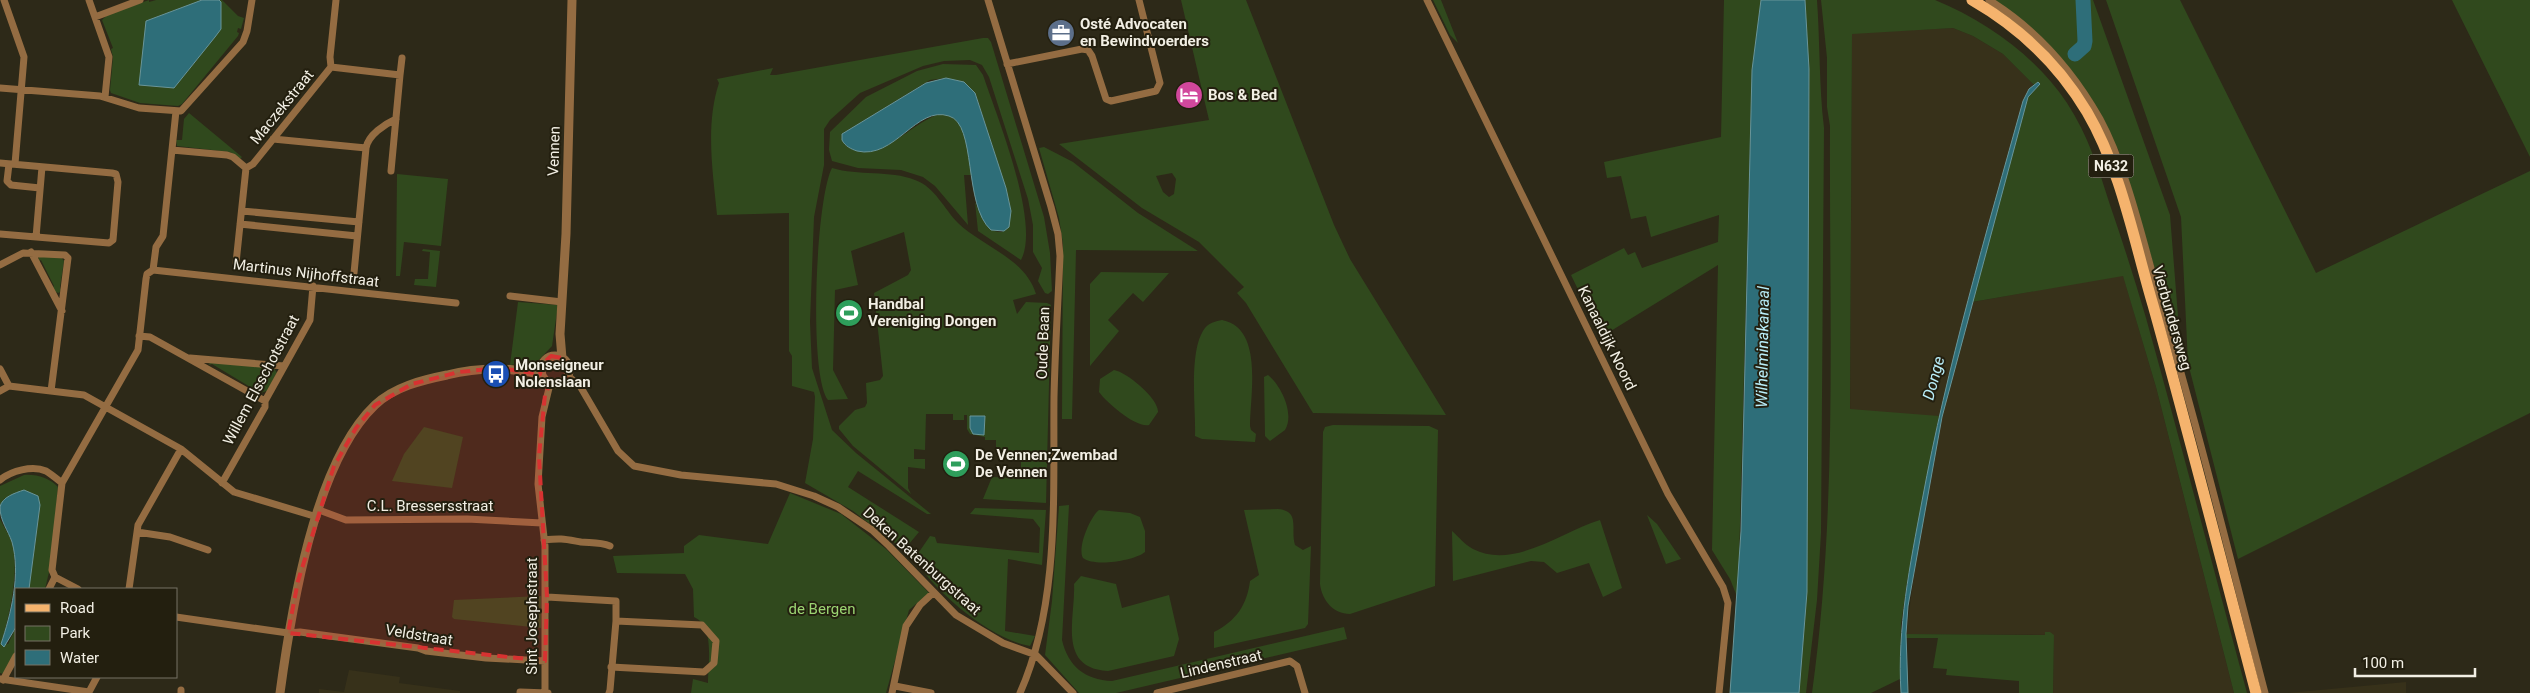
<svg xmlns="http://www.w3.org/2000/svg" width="2530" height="693" viewBox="0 0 2530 693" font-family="Roboto,sans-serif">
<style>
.built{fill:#37311a}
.green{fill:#30491d;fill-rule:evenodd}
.water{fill:#2e6e79;stroke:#699599}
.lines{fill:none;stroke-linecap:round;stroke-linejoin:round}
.river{stroke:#2e6e79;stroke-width:15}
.minor{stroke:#946c42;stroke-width:7}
.tertiary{stroke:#946c42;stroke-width:9}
.primary{stroke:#f5b36d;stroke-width:11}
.marked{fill:#d73231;fill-opacity:0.2;stroke:#d73231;stroke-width:4;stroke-dasharray:10 6;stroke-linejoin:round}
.labels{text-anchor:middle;stroke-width:4;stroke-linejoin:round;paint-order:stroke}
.shield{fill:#231f0f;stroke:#b4b1a4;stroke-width:1}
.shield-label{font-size:14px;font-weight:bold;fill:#f2efe4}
.poi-label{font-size:15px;font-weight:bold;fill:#f2efe4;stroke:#231f0f;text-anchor:start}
.street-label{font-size:15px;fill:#f2efe4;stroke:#231f0f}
.park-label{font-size:15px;fill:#9bd472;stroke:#231f0f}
.water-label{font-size:16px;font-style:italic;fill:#b9eef9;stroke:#231f0f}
</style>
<rect width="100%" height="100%" fill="#2d2918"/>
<path class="built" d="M 1953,28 L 1973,36 L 2003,54 L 2034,85 L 2029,89 L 1967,303 L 2123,275 L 2156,387 L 2234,693 L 2053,693 L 2054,635 L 1906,634 L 1917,553 L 1942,417 L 1850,410 L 1852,33 Z
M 349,670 L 400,677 L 399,683 L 460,691 L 460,693 L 319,693 L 319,689 L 344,692 Z
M 2406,682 L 2406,693 L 2288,693 Z"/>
<path class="green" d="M 149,0 L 149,2 L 156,0 L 202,0 L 146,21 L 174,88 L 215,37 L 221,2 L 219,0 L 222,0 L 238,16 L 244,18 L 241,29 L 238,28 L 237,32 L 239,33 L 238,36 L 182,104 L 178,106 L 140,103 L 111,93 L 110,90 L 113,57 L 111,49 L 113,48 L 102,20 L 107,15 Z
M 1181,0 L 1246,0 L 1334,225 L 1350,259 L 1446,415 L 1313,413 L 1246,303 L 1237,293 L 1244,287 L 1199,242 L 1142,208 L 1059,144 L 1209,120 ZM 1172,173 L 1176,179 L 1174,194 L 1169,197 L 1163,192 L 1156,176 Z
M 1433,0 L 1441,0 L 1458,43 L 1450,35 Z
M 1724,0 L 1761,0 L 1752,70 L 1738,599 L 1730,579 L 1712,550 L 1718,265 L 1601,337 L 1571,275 L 1624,248 L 1628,255 L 1635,252 L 1642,268 L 1718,242 L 1719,215 L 1651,237 L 1646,216 L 1631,219 L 1621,176 L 1607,178 L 1604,162 L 1721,137 Z
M 1805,0 L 1817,0 C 1820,42 1819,86 1824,128 L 1821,533 L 1817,600 L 1806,693 L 1799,693 L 1807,592 L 1809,69 Z
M 1821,0 L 1935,0 C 1988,22 2035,56 2067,103 C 2088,135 2099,170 2110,205 C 2123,243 2135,280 2146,318 C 2181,443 2213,568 2247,693 L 2234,693 L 2156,387 L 2123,276 L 1972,302 L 2028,97 L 2040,84 L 2038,82 L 2034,85 L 2003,54 L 1973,36 L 1953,28 L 1852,34 L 1850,409 L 1939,416 L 1907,582 L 1901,624 L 1900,679 L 1871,693 L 1812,693 C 1838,507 1829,313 1830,126 L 1827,107 L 1827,58 Z
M 1994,0 L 2093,0 L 2170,215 L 2178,316 L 2172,319 L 2169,317 L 2134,199 L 2118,149 Z
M 2106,0 L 2180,0 L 2316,273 L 2530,171 L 2530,413 L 2238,559 L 2188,363 L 2181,217 Z
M 2452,0 L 2530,0 L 2530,157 Z
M 983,38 L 988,38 L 991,42 L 1044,217 L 1050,253 L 1052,291 L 1048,294 L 1045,293 L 1038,281 L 1042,268 L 1033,252 L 1033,225 L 1028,199 L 989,77 L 982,65 L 970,60 L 944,61 L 923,66 L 860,93 L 830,120 L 824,129 L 824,165 L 814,217 L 810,322 L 812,368 L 832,430 L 856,453 L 931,514 L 927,514 L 858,471 L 848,487 L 919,532 L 904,550 L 853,511 L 805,483 L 813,439 L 815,397 L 814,392 L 792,386 L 792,356 L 789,351 L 789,213 L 717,215 C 713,173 705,125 719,83 L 717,79 L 773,68 L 770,75 L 776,75 Z
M 943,64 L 976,65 L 983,75 C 996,114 1041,223 1021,260 L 978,231 L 975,202 C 980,214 986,233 1002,232 L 1011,211 L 1006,188 L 976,95 L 964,82 L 946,78 L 930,80 L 842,134 C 841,140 843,144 849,147 C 888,172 939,82 961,126 C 968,141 969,159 971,175 L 964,175 L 968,225 L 935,186 L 923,177 L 901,170 L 858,168 L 832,161 L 829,150 L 830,132 L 866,97 L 917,71 Z
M 189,113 L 242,157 L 240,159 L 230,152 L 177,146 L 176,140 L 182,140 L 184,119 Z
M 1044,147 L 1073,162 L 1138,213 L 1198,251 L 1076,250 L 1072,419 L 1062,419 L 1063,244 L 1059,218 L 1039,148 Z
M 832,168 C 858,176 890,170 915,180 C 935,187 944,209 958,223 C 983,247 1025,258 1036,294 L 1013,300 L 1017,314 L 1026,302 L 1047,303 L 1051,305 L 1046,503 L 983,499 L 992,477 L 1021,478 L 1021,452 L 996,451 L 996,440 L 985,440 L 985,437 L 970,434 L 967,429 L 967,415 L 964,415 L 964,420 L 953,420 L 953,414 L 926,414 L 925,450 L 914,449 L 914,459 L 925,459 L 925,469 L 908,467 L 908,488 L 911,494 L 853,446 L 839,429 L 839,426 L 855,410 L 865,407 L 867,403 L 866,383 L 880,380 L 883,376 L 874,293 L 908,275 L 911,270 L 904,232 L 851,251 L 858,285 L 835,290 L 833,370 L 848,399 L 828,400 C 808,374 816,198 832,168 Z
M 397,174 L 448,179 L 441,246 L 404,242 L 400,276 L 396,276 Z
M 423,249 L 440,251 L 436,287 L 414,285 L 415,279 L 428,279 L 430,252 L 422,251 Z
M 38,256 L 61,257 L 64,261 L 60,287 L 61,290 L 59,293 L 55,292 L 53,287 L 54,286 L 41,260 L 39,261 Z
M 1101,272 L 1169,273 L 1143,302 L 1133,293 L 1108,320 L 1119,331 L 1090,366 L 1090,284 Z
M 518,302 L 558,305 L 552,346 L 537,362 L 510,365 Z
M 1222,320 C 1264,328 1250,395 1250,426 L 1251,430 L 1256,434 L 1255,442 L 1202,439 L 1195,436 C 1196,409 1188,350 1205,328 C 1209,323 1216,321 1222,320 Z
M 210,362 L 274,368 L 277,373 L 267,391 L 260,393 L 212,364 L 209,365 Z
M 1114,370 C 1127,372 1159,399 1158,412 L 1149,425 C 1136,428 1107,403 1099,392 L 1100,379 Z
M 1268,375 C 1281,385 1295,414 1285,430 L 1270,441 L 1265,436 L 1264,377 Z
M 1333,425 L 1429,426 L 1438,430 L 1435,586 L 1350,614 C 1333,614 1322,600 1320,584 L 1323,432 L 1325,427 Z
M 424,427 L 463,437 L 452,488 L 392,481 L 404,454 Z
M 24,475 C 37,474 49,478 58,487 L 51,564 L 45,589 L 29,589 L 40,505 L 5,498 L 0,506 L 0,486 Z
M 790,493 L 841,514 L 886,549 L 929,593 L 909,610 L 886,693 L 691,693 L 693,679 L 708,683 C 708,663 715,626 694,617 L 693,589 L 685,574 L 617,573 L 613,556 L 684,553 L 684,546 L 699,535 L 768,544 Z
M 1069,505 L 1062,640 C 1068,666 1085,680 1112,681 L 1344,627 L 1347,639 L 1116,693 L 1079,693 L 1045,655 L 1052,601 L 1059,506 Z
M 975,508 L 1046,510 L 1042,565 L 1008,559 L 1005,631 L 1035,636 L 1030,646 C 992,640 936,593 916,561 L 917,555 L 930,536 L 935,537 L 937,543 L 1039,553 L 1040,528 L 1033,519 L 970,514 Z
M 1278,509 C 1301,511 1290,530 1295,545 L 1303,550 L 1311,546 L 1308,624 L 1305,628 L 1214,648 L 1214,632 C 1236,621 1247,605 1250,581 L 1259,575 L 1244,510 Z
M 1099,510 L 1130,513 L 1140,517 L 1145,531 L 1145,552 C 1134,561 1094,567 1083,558 C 1077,548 1090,517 1099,510 Z
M 1647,515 L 1657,524 L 1681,559 L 1666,564 Z
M 0,519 C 3,526 8,532 11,540 C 21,565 9,619 1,644 L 8,644 L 16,627 L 16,649 L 4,674 L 0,673 Z
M 1600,520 L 1622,588 L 1603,597 L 1589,563 L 1557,573 L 1544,562 L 1531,561 L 1453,581 L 1452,531 C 1459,537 1464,544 1473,549 C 1513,570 1561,532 1600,520 Z
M 1081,576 L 1116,584 L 1122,608 L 1169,595 L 1179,639 L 1174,656 L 1108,671 C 1056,668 1076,616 1074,584 Z
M 541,596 L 541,628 L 454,619 L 452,617 L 454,600 Z
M 2045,632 L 2050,632 L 2054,635 L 2053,693 L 2019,693 L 2019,681 L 1946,675 L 1947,669 L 1933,668 L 1938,638 L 1906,638 L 1906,634 L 2045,635 Z"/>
<path class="water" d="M 202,0 L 219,0 L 221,2 L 221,29 L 215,37 L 174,88 L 139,85 L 146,21 Z
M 1761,0 L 1805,0 L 1809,69 L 1807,592 L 1799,693 L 1730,693 L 1741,531 L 1752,70 Z
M 946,78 L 964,82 L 975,93 L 1006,188 L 1011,211 L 1009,227 L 1004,231 L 991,230 C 963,205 977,124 949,116 C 916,105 895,160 857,151 C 851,149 845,146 842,140 L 842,134 L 926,83 Z
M 2038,82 L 2040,84 L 2028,97 L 1942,417 L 1908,606 L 1906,634 L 1908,693 L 1901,693 C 1897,628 1910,565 1922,501 C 1947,366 1986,234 2023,101 L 2029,89 Z
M 970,416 L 985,416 L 984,435 L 973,434 L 970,428 Z
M 24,490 L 38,496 L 40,505 L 29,589 L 16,589 L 16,627 L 4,647 L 1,644 C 11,614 21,574 12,542 C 8,530 0,521 0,507 C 2,497 15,493 24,490 Z"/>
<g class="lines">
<path class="river" d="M 2075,54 L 2084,46 L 2085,41 L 2083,0"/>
<path class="minor" d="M 4,0 L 24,57 L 15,164
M 89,0 L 109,57 L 105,97
M 988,0 L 1051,207 L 1058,234 L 1060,256 C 1058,303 1055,350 1054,397 C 1053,494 1060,603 1020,693
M 1427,0 L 1668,494 L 1723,587 L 1728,603 L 1719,693
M 1989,0 C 2036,29 2073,71 2100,119 C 2126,167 2142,237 2157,290 C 2197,423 2230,558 2265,693
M 95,17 L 140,0
M 1007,64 L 1082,49 L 1088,50 L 1092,56 L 1106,99 L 1111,101 L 1156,91 L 1160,83 L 1139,0
M 331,67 L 400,75 L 391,171
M 400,75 L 402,58
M 0,88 L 100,96 L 139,108 L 181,111 L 243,42 L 247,31 L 252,0
M 273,139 L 366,148 L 354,273
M 366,148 C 368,135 385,124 396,119
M 172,150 L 227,155 L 233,157 L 246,168 L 236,263
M 0,163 L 112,173 L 116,174 L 118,182 L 113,240 L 109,243 L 0,234
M 9,164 L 7,181 L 11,185 L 40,188
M 246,168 L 253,164 L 331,67 L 330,57 L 336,0
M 242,211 L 359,222
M 240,224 L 357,236
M 36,237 L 42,167
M 31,252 L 62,311
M 0,265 L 23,253 L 65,255 L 68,258 L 51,391
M 153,270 L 456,303
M 153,270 L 156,247 L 163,236 L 176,111
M 510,296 L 562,302
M 139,336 L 150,337 L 265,401
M 190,358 L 284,366
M 0,369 L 9,386
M 568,376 L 580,386 L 618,451 L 634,466 L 681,475 L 776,484 L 814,496 L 838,507 L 872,530 L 889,546 L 956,615 L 1003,643 L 1036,655 L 1073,693
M 0,391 L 9,386 L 84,395 L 181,449 L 234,492 L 317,517
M 0,480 C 11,471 32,465 46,471 C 51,474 57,479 62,483
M 222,483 L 265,407 L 265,401 L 310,320 L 313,286
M 319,510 L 346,520 L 467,519 L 542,523
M 137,532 L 170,537 L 208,550
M 544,540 C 562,538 564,539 581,542 C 591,543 600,542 610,546
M 55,577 L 78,589
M 49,589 L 55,577 L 52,570 L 62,483 L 138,350 L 146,279 L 147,274 L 153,270
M 129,589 L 138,525 L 181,449
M 547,597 L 616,601 L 616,621
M 176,617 L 288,633 L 300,632 L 418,648 L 426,651 L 486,658 L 545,661
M 0,679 L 89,692 L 97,677
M 3,680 L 16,656
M 895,686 L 931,693
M 520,692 L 548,693
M 181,693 L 181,690
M 545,693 L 545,546 L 538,484 L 542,417 L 550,384
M 609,693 L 610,690 L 616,621 L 702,625 L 716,641 L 714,663 L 704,672 L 611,667
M 892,693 L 906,626 L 920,605 L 933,593
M 1157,693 L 1290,661 L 1297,666 L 1305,693"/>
<path class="tertiary" d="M541 370a14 14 0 1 1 28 0a14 14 0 1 1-28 0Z
M 562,358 L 560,334 L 566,234 L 572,0
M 280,693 C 291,612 314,463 375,405 C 394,387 422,380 447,375 C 479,367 509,367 541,374"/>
<path class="primary" d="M 1972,0 C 2019,27 2059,65 2087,112 C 2121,170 2134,241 2153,305 C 2189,434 2222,564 2256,693"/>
</g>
<path class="marked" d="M 551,356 L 562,358 L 568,365 L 566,380 L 549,386 L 545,395 L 539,456 L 547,597 L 545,661 L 288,633 L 298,581 L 334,466 L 356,428 L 375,405 L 412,384 L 459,372 L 500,368 L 540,374 L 542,364 Z"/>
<defs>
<g id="office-disc" transform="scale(1.4375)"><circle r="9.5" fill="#5c6f8a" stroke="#231f0f"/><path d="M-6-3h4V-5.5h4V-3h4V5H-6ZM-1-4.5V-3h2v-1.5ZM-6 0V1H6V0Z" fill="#fff"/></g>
<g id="hotel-disc" transform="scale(1.4375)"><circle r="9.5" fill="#d1479c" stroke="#231f0f"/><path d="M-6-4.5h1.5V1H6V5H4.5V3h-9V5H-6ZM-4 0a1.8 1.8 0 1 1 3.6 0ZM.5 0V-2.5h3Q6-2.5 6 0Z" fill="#fff"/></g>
<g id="stadium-disc" transform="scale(1.4375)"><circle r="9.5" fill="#2e9e5b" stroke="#231f0f"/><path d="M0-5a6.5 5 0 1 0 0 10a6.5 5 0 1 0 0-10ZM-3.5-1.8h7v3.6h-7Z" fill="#fff"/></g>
<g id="bus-disc" transform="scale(1.4375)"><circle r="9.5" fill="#1a4fb4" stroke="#231f0f"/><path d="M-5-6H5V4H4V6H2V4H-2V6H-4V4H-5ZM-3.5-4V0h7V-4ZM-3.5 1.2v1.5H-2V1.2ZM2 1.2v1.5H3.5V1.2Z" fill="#fff"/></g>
</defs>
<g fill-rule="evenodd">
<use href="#office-disc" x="1061" y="33"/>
<use href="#hotel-disc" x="1189" y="95"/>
<use href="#stadium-disc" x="849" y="313"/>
<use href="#bus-disc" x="496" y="374"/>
<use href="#stadium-disc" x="956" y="464"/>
</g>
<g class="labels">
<rect class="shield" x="2088.5" y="154.5" width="45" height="23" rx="4"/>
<g class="shield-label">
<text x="2111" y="171">N632</text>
</g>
<g class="poi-label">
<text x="1080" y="29">Osté Advocaten<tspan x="1080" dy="17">en Bewindvoerders</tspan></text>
<text x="1208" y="100">Bos &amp; Bed</text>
<text x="868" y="309">Handbal<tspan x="868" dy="17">Vereniging Dongen</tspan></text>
<text x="515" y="370">Monseigneur<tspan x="515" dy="17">Nolenslaan</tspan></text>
<text x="975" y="460">De Vennen;Zwembad<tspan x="975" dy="17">De Vennen</tspan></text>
</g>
<g class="street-label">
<text transform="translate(282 107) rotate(-51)" y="5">Maczekstraat</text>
<text transform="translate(554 151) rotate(-88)" y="5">Vennen</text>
<text transform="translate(306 273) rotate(7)" y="5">Martinus Nijhoffstraat</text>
<text transform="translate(2172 318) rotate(74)" y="5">Vierbundersweg</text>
<text transform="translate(1607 338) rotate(64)" y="5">Kanaaldijk Noord</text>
<text transform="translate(1043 343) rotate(-88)" y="5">Oude Baan</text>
<text transform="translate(261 380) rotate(-62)" y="5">Willem Elsschotstraat</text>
<text x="430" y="511">C.L. Bressersstraat</text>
<text transform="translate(922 561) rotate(42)" y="5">Deken Batenburgstraat</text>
<text transform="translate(532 616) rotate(-90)" y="5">Sint Josephstraat</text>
<text transform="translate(419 635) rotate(9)" y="5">Veldstraat</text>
<text transform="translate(1221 664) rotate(-13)" y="5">Lindenstraat</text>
</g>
<g class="park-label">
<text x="822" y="614">de Bergen</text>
</g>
<g class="water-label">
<text transform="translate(1762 347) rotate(-89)" y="6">Wilhelminakanaal</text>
<text transform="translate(1933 378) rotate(-75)" y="6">Donge</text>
</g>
</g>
<rect x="15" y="588" width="162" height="90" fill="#231f0f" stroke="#767264"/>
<rect x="25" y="604" width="25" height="8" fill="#f5b36d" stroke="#767264"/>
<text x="60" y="613" font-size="15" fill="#f2efe4">Road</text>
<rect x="25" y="626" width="25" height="15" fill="#30491d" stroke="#767264"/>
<text x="60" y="638" font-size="15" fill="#f2efe4">Park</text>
<rect x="25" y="650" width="25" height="15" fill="#2e6e79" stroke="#767264"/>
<text x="60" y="663" font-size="15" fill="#f2efe4">Water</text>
<path d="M2355 668v8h120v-8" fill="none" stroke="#f2efe4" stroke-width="2.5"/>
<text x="2362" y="668" font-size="15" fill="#f2efe4" stroke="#231f0f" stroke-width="4" paint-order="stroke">100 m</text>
</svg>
